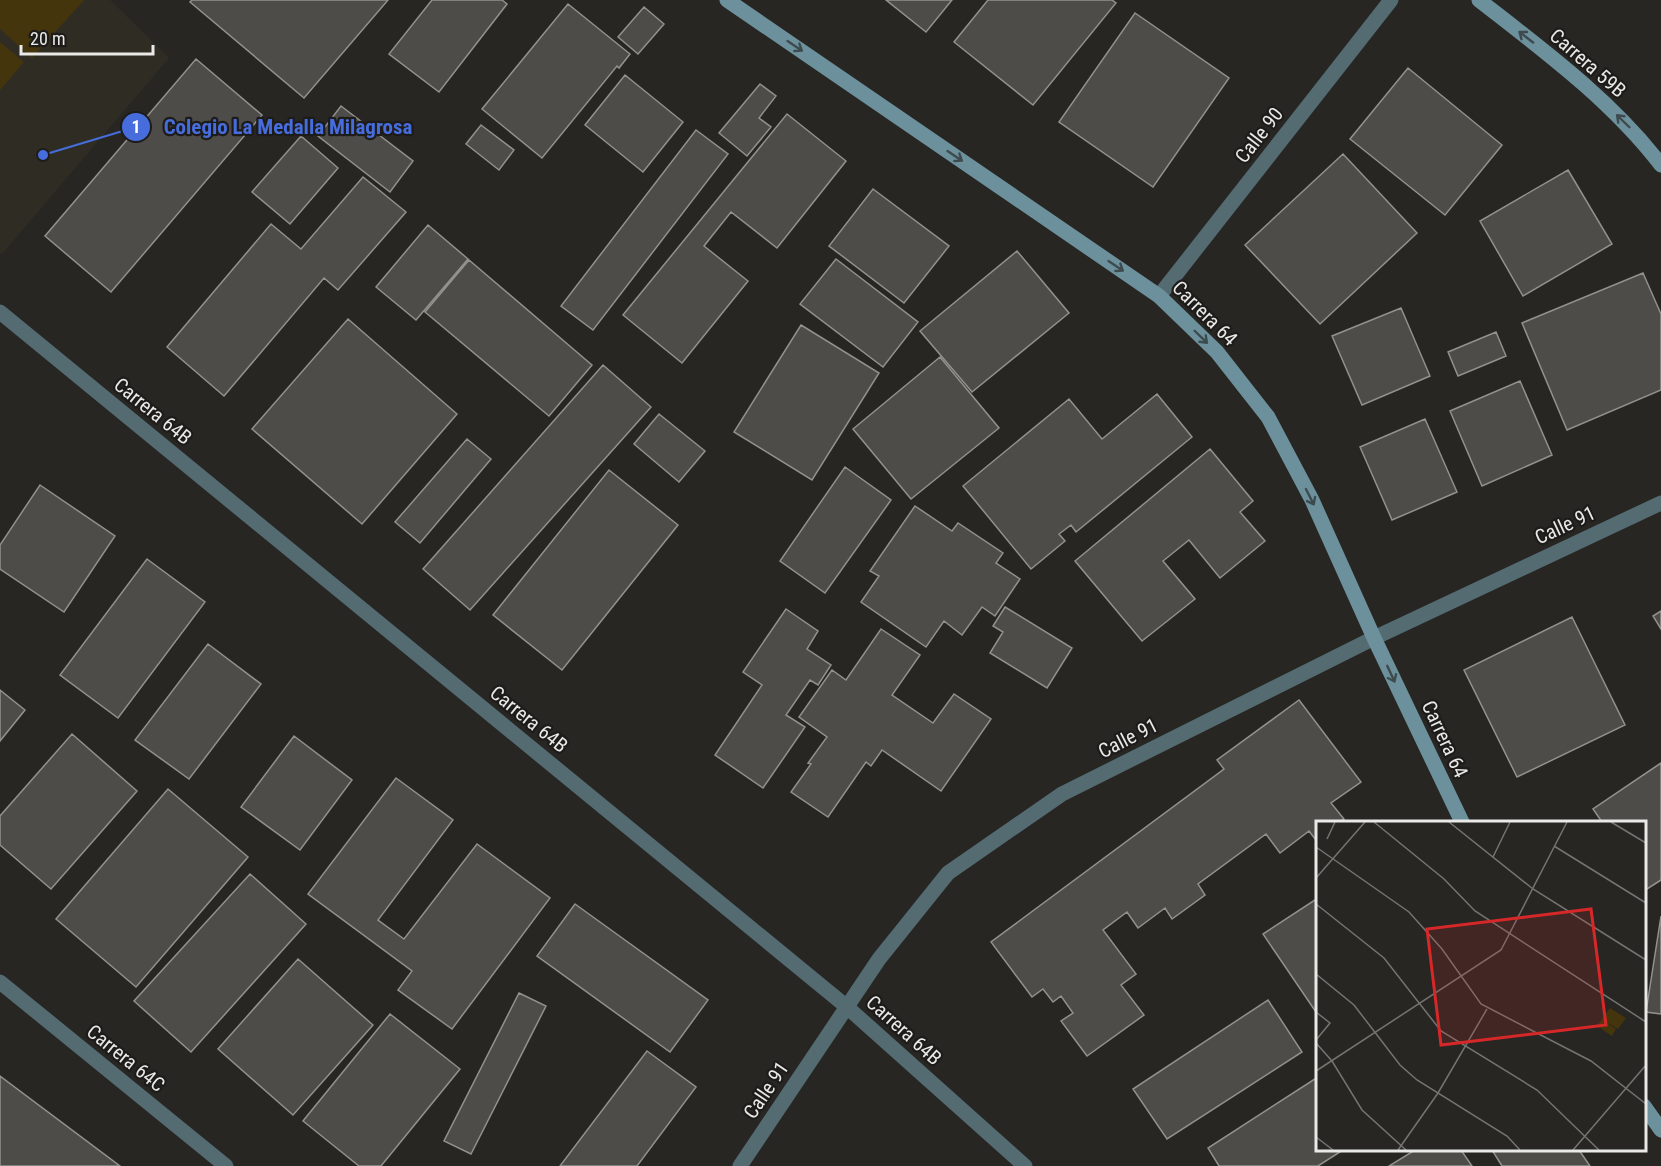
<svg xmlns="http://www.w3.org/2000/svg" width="1661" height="1166" viewBox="0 0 1661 1166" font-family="'Roboto Condensed',sans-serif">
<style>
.built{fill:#2f2c23}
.green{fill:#45350d}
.building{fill:#4d4c49;stroke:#93918e;stroke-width:1.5}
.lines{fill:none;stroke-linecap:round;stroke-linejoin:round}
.street{stroke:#546b72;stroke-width:15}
.secondary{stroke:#6c919d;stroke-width:15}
.oneway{stroke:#3d4b4e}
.labels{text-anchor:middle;stroke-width:4.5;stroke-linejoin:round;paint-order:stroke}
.street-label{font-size:20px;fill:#e9e9e7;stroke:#1e1c1a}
.inset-road{fill:none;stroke:#757471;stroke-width:1.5}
.view{fill:#d62828;fill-opacity:0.15;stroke:#d62828;stroke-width:3}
.inset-edge{fill:none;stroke:#e9e9e7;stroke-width:3}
.leader{fill:none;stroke:#466ddb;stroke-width:2}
.callout-dot{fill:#466ddb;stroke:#1e1c1a;stroke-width:2}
.mark-label{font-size:18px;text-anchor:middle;font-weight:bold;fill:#fff}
.callout-label{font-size:21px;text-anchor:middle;font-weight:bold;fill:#466ddb;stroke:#1e1c1a;stroke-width:4.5;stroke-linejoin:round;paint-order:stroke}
</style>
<rect width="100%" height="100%" fill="#272623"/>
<path class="built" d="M 0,0 L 110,0 L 169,58 L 2,254 L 0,253 Z"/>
<path class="green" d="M 0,0 L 84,0 L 32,58 L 0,29 Z
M 0,42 L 24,62 L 0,90 Z"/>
<path class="building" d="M 192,0 L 388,0 L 304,98 L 190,2 Z
M 432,0 L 502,0 L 507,4 L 439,92 L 389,54 Z
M 886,0 L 952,0 L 926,32 Z
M 988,0 L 1112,0 L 1116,3 L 1033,105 L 954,42 Z
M 568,4 L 630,54 L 619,68 L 617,66 L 542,158 L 482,109 Z
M 644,7 L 664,24 L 638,54 L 618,37 Z
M 1135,13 L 1229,78 L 1153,187 L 1059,122 Z
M 196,59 L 262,115 L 111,292 L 45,236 Z
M 1408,68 L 1502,145 L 1445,215 L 1350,139 Z
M 625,75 L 683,122 L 643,172 L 585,125 Z
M 760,84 L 776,96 L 759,118 L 771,127 L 747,156 L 719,133 Z
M 341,106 L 413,161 L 390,192 L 318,136 Z
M 787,114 L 846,161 L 777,248 L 731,212 L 704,246 L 748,281 L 682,363 L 623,315 Z
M 481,125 L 514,150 L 499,170 L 466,144 Z
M 696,130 L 728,154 L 593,330 L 561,306 Z
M 301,136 L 338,168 L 290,224 L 252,192 Z
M 1343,154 L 1417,233 L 1320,324 L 1245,245 Z
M 1568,170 L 1612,244 L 1523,296 L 1480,221 Z
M 363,177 L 406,212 L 338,290 L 324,278 L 224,396 L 167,347 L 271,224 L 301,249 Z
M 873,189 L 949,246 L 904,303 L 829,246 Z
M 428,225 L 468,259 L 416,320 L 376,287 Z
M 1017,251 L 1069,313 L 972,392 L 920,331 Z
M 836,259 L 918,322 L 883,367 L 800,304 Z
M 469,260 L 592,365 L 549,416 L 425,312 Z
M 1643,273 L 1661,314 L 1661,390 L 1567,430 L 1522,323 Z
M 1401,308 L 1430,376 L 1362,405 L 1332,336 Z
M 348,319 L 457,414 L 362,524 L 252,429 Z
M 801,325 L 879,373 L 812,480 L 734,432 Z
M 1496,332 L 1506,356 L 1458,376 L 1448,352 Z
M 940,357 L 999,428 L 911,499 L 853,429 Z
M 603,365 L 651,407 L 470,610 L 423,569 Z
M 1520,381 L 1552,455 L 1482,486 L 1450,411 Z
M 1157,394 L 1192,437 L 1076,532 L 1071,525 L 1059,534 L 1065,541 L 1031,569 L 963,486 L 1069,399 L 1102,439 Z
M 659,414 L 705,451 L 679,482 L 634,444 Z
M 1425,419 L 1457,492 L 1392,520 L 1360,447 Z
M 467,439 L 491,459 L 420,543 L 395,522 Z
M 1210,449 L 1253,501 L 1240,512 L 1265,541 L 1220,578 L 1189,540 L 1163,561 L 1195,599 L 1142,641 L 1075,561 Z
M 845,467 L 891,500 L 825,593 L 780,561 Z
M 609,470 L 678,525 L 562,670 L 493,615 Z
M 40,485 L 115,536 L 64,612 L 0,569 L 0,545 Z
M 915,506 L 952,531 L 958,523 L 1003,553 L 996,563 L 1020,579 L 995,616 L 982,607 L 962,635 L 944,621 L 926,647 L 861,602 L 879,576 L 870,571 Z
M 147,559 L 205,602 L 118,718 L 60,675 Z
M 1005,607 L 1072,648 L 1047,688 L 990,653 L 1003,632 L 993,626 Z
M 786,609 L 818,631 L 807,649 L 831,665 L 818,685 L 810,680 L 786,715 L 805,727 L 763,788 L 715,755 L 762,685 L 743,672 Z
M 1661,611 L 1661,629 L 1653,616 Z
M 1572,617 L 1625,725 L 1517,777 L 1464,670 Z
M 881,629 L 920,655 L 892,695 L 933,723 L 954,694 L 991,719 L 941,791 L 882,750 L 871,766 L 866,762 L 828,817 L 791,792 L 811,764 L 808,763 L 827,737 L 799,717 L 832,670 L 846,680 Z
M 208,644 L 261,684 L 189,779 L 135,740 Z
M 0,690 L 25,710 L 0,741 Z
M 1299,700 L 1361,782 L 1331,803 L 1344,819 L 1339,822 L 1318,822 L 1318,838 L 1316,840 L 1309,831 L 1280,853 L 1266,834 L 1198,884 L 1205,895 L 1172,919 L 1165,908 L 1138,928 L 1127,912 L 1103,930 L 1136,974 L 1121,985 L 1144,1015 L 1087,1056 L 1061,1021 L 1073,1013 L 1061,996 L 1053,1002 L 1043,989 L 1032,997 L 991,942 L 1224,769 L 1217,760 Z
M 72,734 L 137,791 L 51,889 L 0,845 L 0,816 Z
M 294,736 L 352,780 L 300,850 L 241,807 Z
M 1661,763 L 1661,880 L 1647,889 L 1644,885 L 1644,822 L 1602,822 L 1593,809 Z
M 396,778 L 453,820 L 378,920 L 404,939 L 477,844 L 550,898 L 452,1029 L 398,990 L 412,971 L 308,894 Z
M 168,789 L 248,857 L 136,987 L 56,919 Z
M 250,874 L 306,924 L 191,1052 L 134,1001 Z
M 1318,898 L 1318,1015 L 1263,934 Z
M 575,904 L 708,1000 L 670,1052 L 537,956 Z
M 1661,916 L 1661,1014 L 1646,1012 Z
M 298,959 L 373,1025 L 293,1115 L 218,1049 Z
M 519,993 L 546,1006 L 471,1154 L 444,1141 Z
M 1268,1000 L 1302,1052 L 1167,1139 L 1133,1089 Z
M 390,1014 L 460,1069 L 381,1166 L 359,1166 L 303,1121 Z
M 647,1051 L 696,1087 L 637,1166 L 560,1166 Z
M 0,1076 L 120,1166 L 0,1166 Z
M 1318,1077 L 1318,1150 L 1343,1150 L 1318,1166 L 1219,1166 L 1208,1148 Z
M 1415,1150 L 1461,1150 L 1472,1166 L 1389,1166 Z
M 1492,1150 L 1579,1150 L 1590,1166 L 1502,1166 Z"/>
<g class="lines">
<path class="street" d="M 1159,296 L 1391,0
M 0,312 L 847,1007 L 1025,1166
M 0,982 L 226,1166
M 740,1166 L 879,959 L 948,873 L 1062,794 L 1374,638 L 1661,503"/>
<path class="secondary" d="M 727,0 L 1159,296 L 1217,352 L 1268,417 L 1312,500 L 1374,638 L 1462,822
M 1479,0 C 1543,50 1611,100 1661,165
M 1644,1106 L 1661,1130"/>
</g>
<defs><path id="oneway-shaft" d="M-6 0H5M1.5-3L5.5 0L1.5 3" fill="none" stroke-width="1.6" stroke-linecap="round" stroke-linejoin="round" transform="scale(1.5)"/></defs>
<g class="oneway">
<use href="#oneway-shaft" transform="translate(1526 37) rotate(-142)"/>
<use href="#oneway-shaft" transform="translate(795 46) rotate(34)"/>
<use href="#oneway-shaft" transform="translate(1623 121) rotate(-136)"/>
<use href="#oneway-shaft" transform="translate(955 156) rotate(34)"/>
<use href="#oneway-shaft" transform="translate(1116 266) rotate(34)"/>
<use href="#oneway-shaft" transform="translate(1201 337) rotate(44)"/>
<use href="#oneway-shaft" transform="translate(1310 497) rotate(63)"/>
<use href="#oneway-shaft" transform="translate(1391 674) rotate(65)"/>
</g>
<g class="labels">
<g class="street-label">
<text transform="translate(1588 63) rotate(41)" y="7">Carrera 59B</text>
<text transform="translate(1259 135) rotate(-52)" y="7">Calle 90</text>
<text transform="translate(1205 313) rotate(45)" y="7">Carrera 64</text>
<text transform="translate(153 411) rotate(39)" y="7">Carrera 64B</text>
<text transform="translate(1565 525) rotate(-25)" y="7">Calle 91</text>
<text transform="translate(529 719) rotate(39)" y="7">Carrera 64B</text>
<text transform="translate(1128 738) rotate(-27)" y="7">Calle 91</text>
<text transform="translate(1445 739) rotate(65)" y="7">Carrera 64</text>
<text transform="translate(904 1030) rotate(42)" y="7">Carrera 64B</text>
<text transform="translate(126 1058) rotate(39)" y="7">Carrera 64C</text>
<text transform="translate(766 1090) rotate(-56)" y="7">Calle 91</text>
</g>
</g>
<g transform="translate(1316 821)">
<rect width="330" height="330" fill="#272623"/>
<path d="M 294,187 L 310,197 L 302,208 L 287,199 L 300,208 L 296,215 L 281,205 Z" fill="#45350d"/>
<path class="inset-road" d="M 58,1 L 128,58 L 159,90 L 330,201M 133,1 L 217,68 L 330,139M 295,1 L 330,22M 11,18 L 19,1M 238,25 L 330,82M 0,26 L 93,91 L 126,128 L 165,183 L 275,240 L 330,283M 177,36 L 194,1M 0,57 L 49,1M 0,83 L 68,137 L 125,210 L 221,269 L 283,329M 0,153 L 38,184 L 84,244 L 101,259 L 191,315 L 204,329M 0,219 L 14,202 L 0,191M 0,222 L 16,240 L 46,289 L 90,329M 0,250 L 185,129 L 251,1M 0,316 L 17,329M 82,329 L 122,272 L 171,188M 257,329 L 330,244"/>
<path class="view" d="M 275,88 L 290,204 L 125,224 L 111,108 Z"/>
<rect width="330" height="330" class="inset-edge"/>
</g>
<path class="leader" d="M43 155L136 127"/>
<g class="callout-dot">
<circle cx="43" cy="155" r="6"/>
<circle cx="136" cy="127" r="15"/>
</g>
<g class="mark-label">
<text x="136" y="133">1</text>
</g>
<g class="callout-label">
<text x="288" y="134">Colegio La Medalla Milagrosa</text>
</g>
<path d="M21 45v9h132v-9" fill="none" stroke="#e9e9e7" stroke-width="3"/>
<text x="30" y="45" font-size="18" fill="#e9e9e7" stroke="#1e1c1a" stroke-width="4.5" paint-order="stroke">20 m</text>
</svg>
